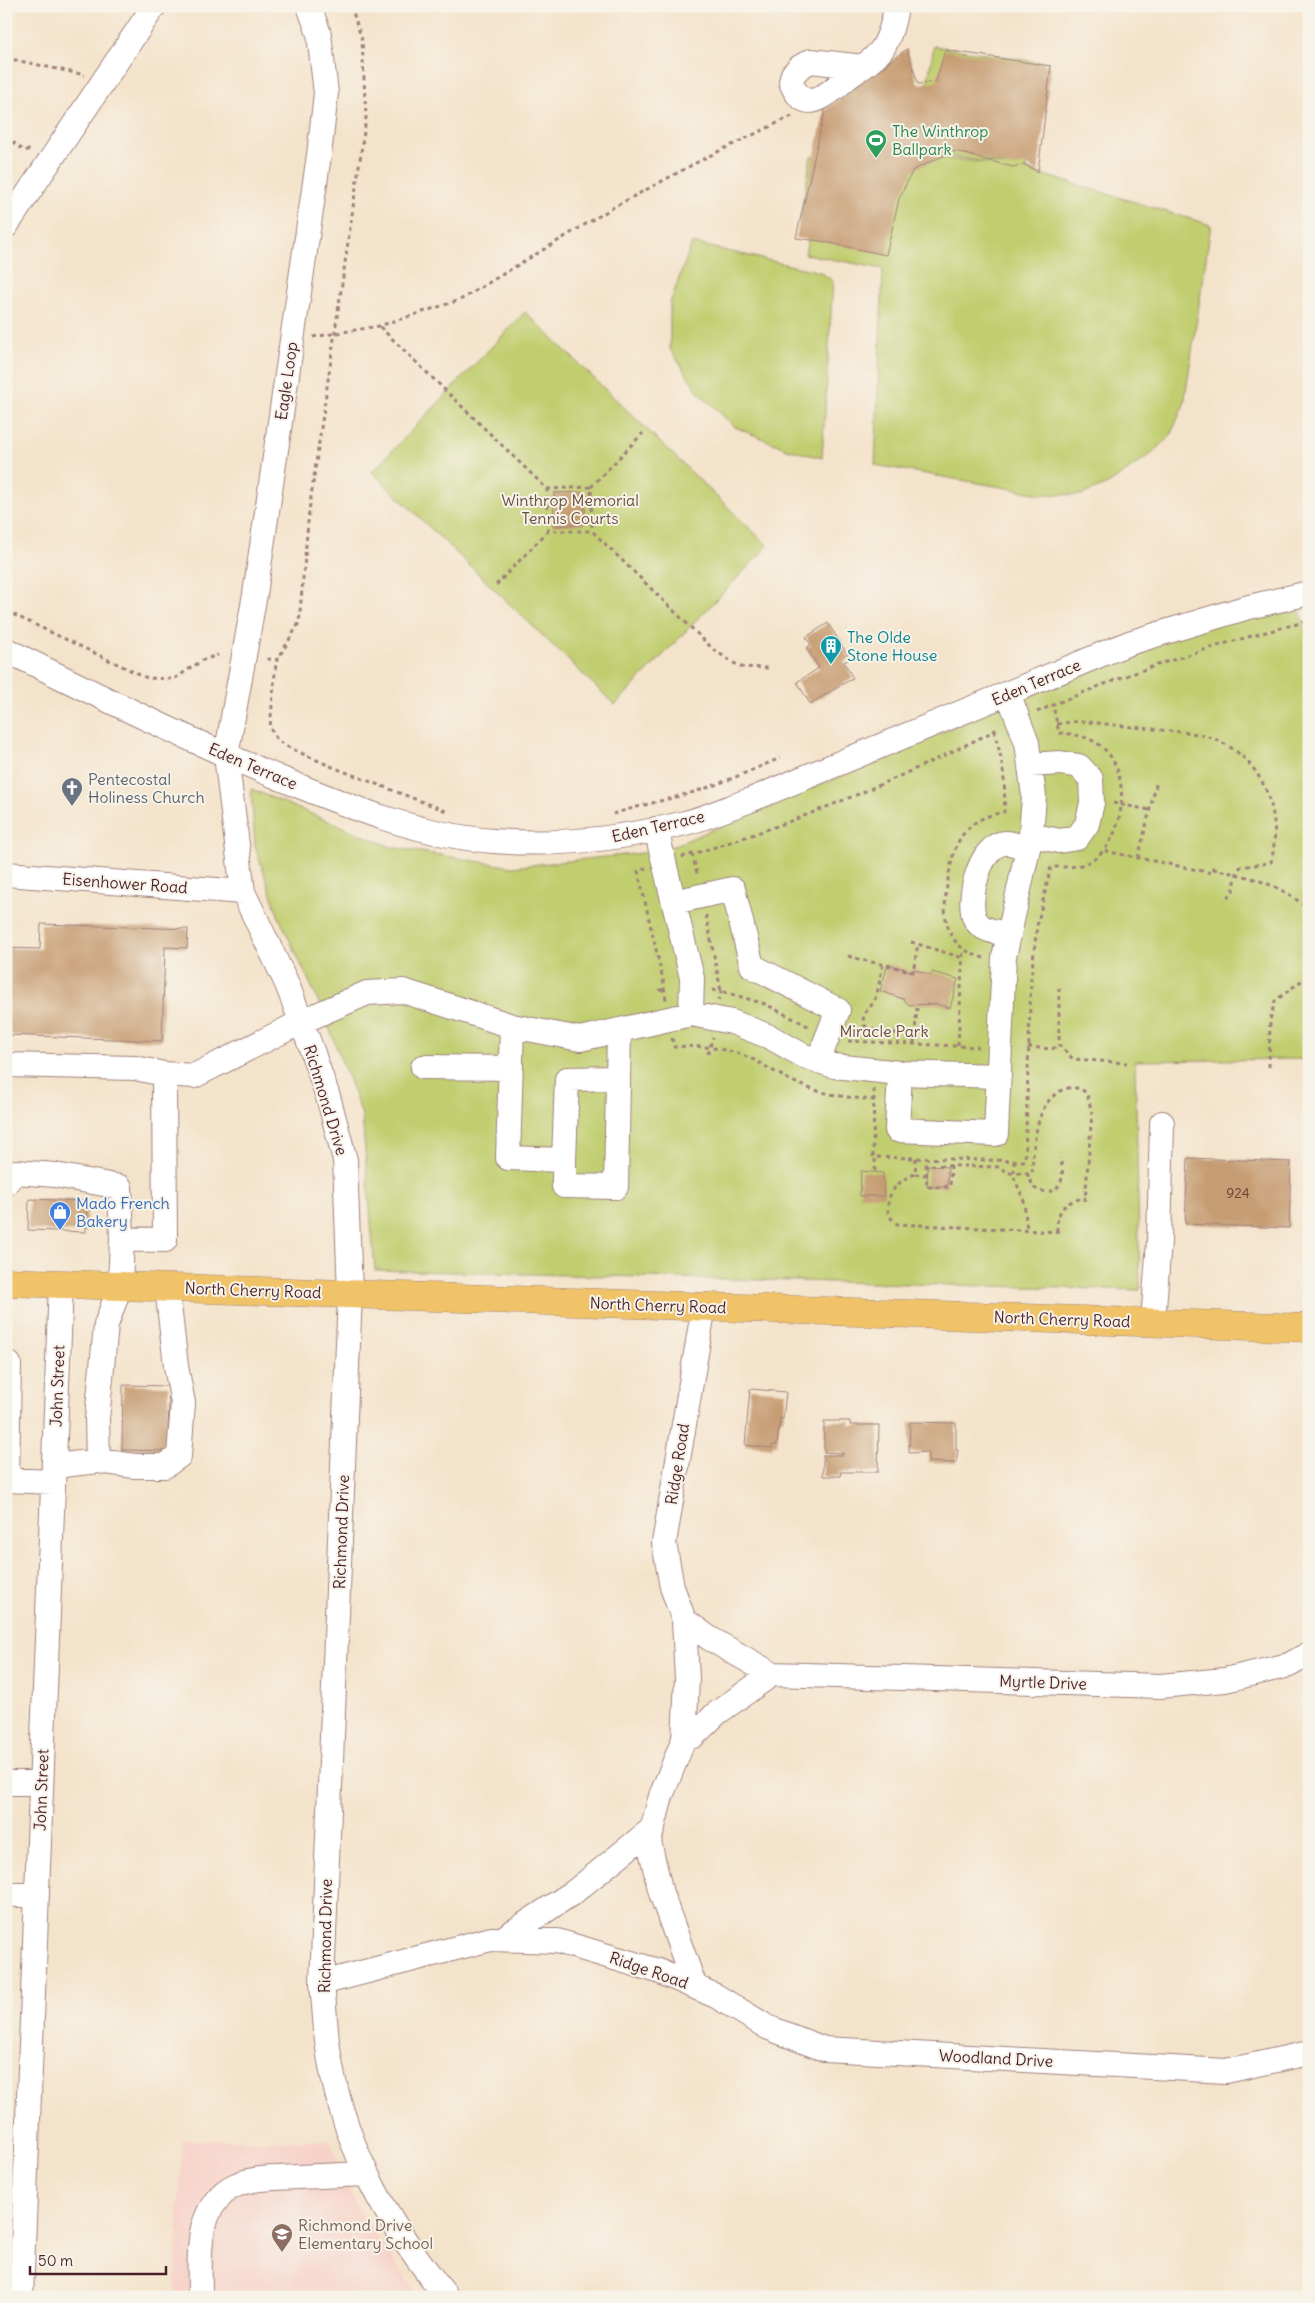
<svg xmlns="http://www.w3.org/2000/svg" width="1315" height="2303" viewBox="0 0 1315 2303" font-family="Delius,sans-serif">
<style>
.built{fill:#f7d1c8}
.green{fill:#c1ce70;stroke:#86764e;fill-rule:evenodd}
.building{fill:#c69c72}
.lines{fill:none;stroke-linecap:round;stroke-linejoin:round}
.minor-casing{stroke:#9f817b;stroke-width:26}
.major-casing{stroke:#9f817b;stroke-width:29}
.path{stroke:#9f817b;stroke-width:3;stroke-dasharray:4 4;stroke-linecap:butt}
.minor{stroke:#fff;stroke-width:24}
.major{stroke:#f0c369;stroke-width:28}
.labels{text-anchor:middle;stroke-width:4;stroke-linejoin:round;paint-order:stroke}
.number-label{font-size:14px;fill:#693e3d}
.leisure-label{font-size:16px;fill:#27864d;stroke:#f7f3e8;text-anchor:start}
.street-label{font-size:16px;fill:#4a1f2b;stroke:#f7f3e8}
.park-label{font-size:16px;fill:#684b3c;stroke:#f7f3e8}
.culture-label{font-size:16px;fill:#0d838f;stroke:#f7f3e8;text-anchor:start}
.worship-label{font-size:16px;fill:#5b616d;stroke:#f7f3e8;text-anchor:start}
.shop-label{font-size:16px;fill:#366cbe;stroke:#f7f3e8;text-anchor:start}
.education-label{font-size:16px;fill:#785e54;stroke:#f7f3e8;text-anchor:start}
</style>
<rect width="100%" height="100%" fill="#f7f3e8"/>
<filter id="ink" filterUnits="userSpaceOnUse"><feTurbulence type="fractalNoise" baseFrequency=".02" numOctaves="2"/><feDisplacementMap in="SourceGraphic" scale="10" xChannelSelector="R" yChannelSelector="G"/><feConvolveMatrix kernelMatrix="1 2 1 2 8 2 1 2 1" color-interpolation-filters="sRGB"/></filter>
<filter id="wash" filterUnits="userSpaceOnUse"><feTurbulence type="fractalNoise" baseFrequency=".0096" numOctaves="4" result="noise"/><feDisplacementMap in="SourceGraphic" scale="20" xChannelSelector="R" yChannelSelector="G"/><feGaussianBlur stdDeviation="1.12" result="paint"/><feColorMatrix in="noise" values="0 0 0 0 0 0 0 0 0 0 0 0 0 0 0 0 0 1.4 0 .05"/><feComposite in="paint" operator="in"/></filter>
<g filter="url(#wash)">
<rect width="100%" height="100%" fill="#f4e3cb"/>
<path class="built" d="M 182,2140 L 330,2141 L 358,2209 L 419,2297 L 174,2297 Z"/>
<path class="green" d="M 934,46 L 1044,63 L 1026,168 L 1024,169 L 1211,225 L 1184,404 L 1170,436 L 1154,452 L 1108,484 L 1081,495 L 1041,494 L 875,465 L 883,269 L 805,254 L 810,228 L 799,227 L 811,156 L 825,161 L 925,86 L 928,79 ZM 942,155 L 1006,165 L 933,157 Z
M 692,243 L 820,272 L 833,281 L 822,458 L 787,449 L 735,427 L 699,393 L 670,349 L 670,303 Z
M 525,312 L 768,546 L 615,705 L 372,472 Z
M 1296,596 L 1309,645 L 1309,1059 L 1135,1061 L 1140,1290 L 375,1270 L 362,1115 L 322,1009 L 278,915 L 255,846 L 251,789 L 391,847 L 512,867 L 661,851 L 914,746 L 1092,659 Z"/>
<g id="blocks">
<path class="building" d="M 907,49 L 918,84 L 936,82 L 945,50 L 1051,66 L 1038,172 L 1024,164 L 1013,167 L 954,151 L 913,170 L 899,199 L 886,255 L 820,241 L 796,238 L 825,110 Z
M 585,492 L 585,524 L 553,526 L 554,493 Z
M 828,623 L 850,659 L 844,662 L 853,678 L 810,704 L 797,682 L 819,668 L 806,648 L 811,645 L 806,637 Z
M 41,924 L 188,929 L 187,948 L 165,947 L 162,1041 L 6,1035 L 6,948 L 40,949 Z
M 888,964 L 913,972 L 913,969 L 931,975 L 932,972 L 958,979 L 950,1008 L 937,1004 L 909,1005 L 903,999 L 880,991 Z
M 1188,1158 L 1291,1162 L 1289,1228 L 1185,1224 Z
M 928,1166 L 948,1167 L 947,1187 L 927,1187 Z
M 861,1171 L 883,1173 L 884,1196 L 860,1196 Z
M 29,1199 L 87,1201 L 86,1232 L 28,1230 Z
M 123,1385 L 169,1386 L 168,1451 L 122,1450 Z
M 750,1389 L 786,1392 L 783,1419 L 780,1418 L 777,1445 L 773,1445 L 772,1448 L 745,1445 Z
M 824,1421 L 850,1421 L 850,1425 L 879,1425 L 878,1472 L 840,1472 L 841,1476 L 823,1476 L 823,1455 L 843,1455 L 843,1453 L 824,1452 Z
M 910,1422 L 956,1423 L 956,1450 L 958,1450 L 956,1463 L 928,1462 L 928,1452 L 909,1453 Z"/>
</g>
</g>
<g filter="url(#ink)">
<use href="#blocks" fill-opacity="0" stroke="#9f817b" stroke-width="1"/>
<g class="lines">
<g class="minor-casing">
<path id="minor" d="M 309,6 L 319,34 L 326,93 L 319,155 L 255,594 L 226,756 L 243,892 L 287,984 L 309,1042 L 329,1100 L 345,1160 L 350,1294 L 322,1983 C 324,2002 325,2022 327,2041 C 339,2139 385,2221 447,2297
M 863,67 L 811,61 L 800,67 L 793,74 L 791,82 C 805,118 827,94 846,79 C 858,69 876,60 884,46 C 891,33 894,21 896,6
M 6,226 L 154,6
M 6,650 C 97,695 188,740 282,779 C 350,807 418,835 493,841 C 557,846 622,839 685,823 C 706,818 727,808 748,801 L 1129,643 L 1245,608 L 1309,593
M 1030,765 L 1060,763 L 1079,766 L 1091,779 L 1092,803 L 1087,824 L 1077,838 L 1059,841 L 1031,835
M 656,829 L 692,978 L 691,1014
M 6,874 L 243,892
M 674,902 L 733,889 L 752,966 L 838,1010 L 818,1061
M 1009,934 C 997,932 981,931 975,919 C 966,900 980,844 1005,843 C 1011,842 1021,847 1028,849
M 512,1026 L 508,1158 L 564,1160 L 564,1186 L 616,1187 L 619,1030
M 6,1065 L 135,1068 L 164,1074
M 423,1067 L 511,1068
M 999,1076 L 900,1073 L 897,1130 L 996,1134 L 1004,957 L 1031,835 L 1034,796 L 1027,743 L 1008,693
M 564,1160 L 567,1079 L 617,1078
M 6,1183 L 16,1172 L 55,1175 L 120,1187 L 122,1239 L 120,1286 L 106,1325 L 97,1419 L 98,1461 L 135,1466 L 165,1466 L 179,1456 L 183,1403 L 176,1366 L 167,1288
M 122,1239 L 165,1240 L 164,1074 L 194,1076 L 301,1022 L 367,993 L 403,991 L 512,1026 L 580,1039 L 691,1014 L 732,1022 L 770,1037 L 804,1056 L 834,1066 L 900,1073
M 704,1306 L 664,1543 L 672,1587 L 684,1620 L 709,1638 L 772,1674 L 1160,1686 L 1225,1680 L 1289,1665 L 1309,1654
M 1153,1322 L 1159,1241 L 1162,1123
M 6,1364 L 9,1364 L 7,1480 L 53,1482
M 54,1466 L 98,1461
M 684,1620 L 687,1679 L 684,1739
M 6,1783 L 41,1783
M 6,1895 L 37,1895
M 502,1939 L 574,1892 L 653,1828
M 322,1983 L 491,1939 L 557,1941 L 658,1971 L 716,1996 L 767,2027 L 824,2049 L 1226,2071 L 1309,2053
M 695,1987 L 661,1893 L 649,1842 L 661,1796 L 684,1739 L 693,1736 L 717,1713 L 772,1674
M 21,2297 L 61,1284
M 200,2297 C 200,2277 198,2247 203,2228 C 218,2176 253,2179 297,2177 C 320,2176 343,2175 366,2174"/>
</g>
<g class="major-casing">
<path id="major" d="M 6,1282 L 1309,1328"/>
</g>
<path class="path" d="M 351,6 L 362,40 L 366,118 L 309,511 L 299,623 L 276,662 L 270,728 L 277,740 L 290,748 L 330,766 L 446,811
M 6,58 L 85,75
M 6,137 L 23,150 L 31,150
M 380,327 L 547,489 L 548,531 L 592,531 L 714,650 L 740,667 L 770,668
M 313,337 L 379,326 L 460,300 L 614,207 L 707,157 L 792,116
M 591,487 L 643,433
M 547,489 L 591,487 L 592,531
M 496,585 L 548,531
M 6,611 L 147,678 L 174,679 L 203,660 L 218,655
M 267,659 L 278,660
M 1037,712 C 1125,673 1215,644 1309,621
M 1057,724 L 1078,721 C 1106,724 1133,727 1161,730 C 1176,732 1192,732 1206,736 C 1261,753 1284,810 1271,862 L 1268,863 L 1241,867 L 1238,869 L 1233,891 L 1225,901
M 1113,803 L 1150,810
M 613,814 C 638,806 662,801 687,794 C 719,785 750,771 780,758
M 1105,851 L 1212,873 L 1214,863
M 692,854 L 698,877
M 682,857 C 793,825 897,780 1000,728
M 1138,858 L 1157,781
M 646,868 L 638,871 L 663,980 L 666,1000
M 1213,869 C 1247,876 1284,884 1309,911
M 706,915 L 721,991 L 765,1004 L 810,1027
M 911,942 L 963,958
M 848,956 C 870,963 891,965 913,972 L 918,944
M 984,958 C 940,946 942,911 949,874 C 952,859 955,842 966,831 C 976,819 989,815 1004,812 C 1006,780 1003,762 994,731
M 883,965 C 880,976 879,990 874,1001 C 869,1011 861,1012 864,1025 C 879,1035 898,1033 916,1033
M 1059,988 L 1059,1045 L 1073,1059 L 1127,1063
M 659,990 L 666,990
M 712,990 L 721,991 L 719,1000
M 672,1038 L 674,1047 C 701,1045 729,1048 754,1060 C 771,1069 787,1080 806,1087 C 828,1095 850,1098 874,1100
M 848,1041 L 979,1047
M 914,1043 L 917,1008
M 958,1045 L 963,950
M 1028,1047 L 1052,1049 L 1059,1045
M 708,1054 L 713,1037
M 1269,1067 L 1270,1020 L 1275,1001 L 1309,975
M 874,1089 L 873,1157 L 1025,1161 L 1031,978 L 1037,926 L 1051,867 C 1063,867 1078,868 1089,862 C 1123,845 1132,782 1108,753 C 1095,738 1078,734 1059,733 L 1053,705
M 916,1158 L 915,1174 C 897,1181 884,1195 889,1216 L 897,1224 L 1060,1232
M 1014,1161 L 1014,1177 L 1024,1201 L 1027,1230
M 951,1165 L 950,1187 L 927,1187 L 926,1165 L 1000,1167 L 1008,1173 L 1032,1173 C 1034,1146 1034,1100 1065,1089 C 1073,1086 1082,1088 1087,1094 L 1092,1113 L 1085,1201
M 875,1171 L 875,1157
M 1027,1173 L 1034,1188 C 1059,1200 1067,1179 1060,1158
M 915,1174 L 926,1175
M 1057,1231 C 1056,1211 1065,1200 1086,1198"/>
<use href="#minor" class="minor"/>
<use href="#major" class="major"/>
</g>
</g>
<defs>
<g id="stadium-pin" transform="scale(1.125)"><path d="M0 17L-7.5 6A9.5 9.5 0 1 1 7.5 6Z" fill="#2e9e5b" stroke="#f7f3e8"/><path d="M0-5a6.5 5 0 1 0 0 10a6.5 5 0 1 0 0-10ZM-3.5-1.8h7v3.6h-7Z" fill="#fff"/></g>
<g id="building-pin" transform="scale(1.125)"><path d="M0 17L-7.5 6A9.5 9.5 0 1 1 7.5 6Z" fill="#0f9aa8" stroke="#f7f3e8"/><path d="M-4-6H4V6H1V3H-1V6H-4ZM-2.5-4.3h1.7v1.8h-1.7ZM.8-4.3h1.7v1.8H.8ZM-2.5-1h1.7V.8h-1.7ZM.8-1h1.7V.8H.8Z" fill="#fff"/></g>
<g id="church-pin" transform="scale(1.125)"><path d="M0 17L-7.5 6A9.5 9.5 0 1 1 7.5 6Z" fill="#6b7280" stroke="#f7f3e8"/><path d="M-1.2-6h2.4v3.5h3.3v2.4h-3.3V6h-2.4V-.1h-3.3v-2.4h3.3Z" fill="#fff"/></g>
<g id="shop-pin" transform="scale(1.125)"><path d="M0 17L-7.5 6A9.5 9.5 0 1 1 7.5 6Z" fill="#3f7fe0" stroke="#f7f3e8"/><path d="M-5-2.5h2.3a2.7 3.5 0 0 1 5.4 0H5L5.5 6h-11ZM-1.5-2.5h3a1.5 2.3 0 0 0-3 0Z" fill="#fff"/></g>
<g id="school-pin" transform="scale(1.125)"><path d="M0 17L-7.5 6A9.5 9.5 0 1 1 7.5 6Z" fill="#8d6e63" stroke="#f7f3e8"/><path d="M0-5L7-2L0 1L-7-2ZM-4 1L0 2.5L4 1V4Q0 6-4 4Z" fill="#fff"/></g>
</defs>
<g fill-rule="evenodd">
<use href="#stadium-pin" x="876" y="140"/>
<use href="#building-pin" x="831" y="646"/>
<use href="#church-pin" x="72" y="788"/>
<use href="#shop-pin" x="60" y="1212"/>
<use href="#school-pin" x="282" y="2234"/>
</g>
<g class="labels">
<g class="number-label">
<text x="1238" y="1198">924</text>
</g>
<g class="leisure-label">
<text x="892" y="137">The Winthrop<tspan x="892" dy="18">Ballpark</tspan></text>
</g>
<g class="street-label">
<text transform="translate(286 381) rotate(-82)" y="6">Eagle Loop</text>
<text transform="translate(1036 682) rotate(-23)" y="6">Eden Terrace</text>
<text transform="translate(253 766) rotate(23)" y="6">Eden Terrace</text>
<text transform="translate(658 826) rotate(-13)" y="6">Eden Terrace</text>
<text transform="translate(125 883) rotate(4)" y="6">Eisenhower Road</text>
<text transform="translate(326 1100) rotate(73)" y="6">Richmond Drive</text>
<text transform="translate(253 1290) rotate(2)" y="6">North Cherry Road</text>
<text transform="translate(658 1305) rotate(2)" y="6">North Cherry Road</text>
<text transform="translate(1062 1319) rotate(2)" y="6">North Cherry Road</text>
<text transform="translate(57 1386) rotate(-88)" y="6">John Street</text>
<text transform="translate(677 1464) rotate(-81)" y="6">Ridge Road</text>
<text transform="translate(341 1532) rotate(-88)" y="6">Richmond Drive</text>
<text transform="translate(1043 1682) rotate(2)" y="6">Myrtle Drive</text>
<text transform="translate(41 1790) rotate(-88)" y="6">John Street</text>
<text transform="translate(325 1936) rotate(-89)" y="6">Richmond Drive</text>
<text transform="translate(649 1970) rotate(19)" y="6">Ridge Road</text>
<text transform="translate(996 2058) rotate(3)" y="6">Woodland Drive</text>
</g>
<g class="park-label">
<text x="570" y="506">Winthrop Memorial<tspan x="570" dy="18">Tennis Courts</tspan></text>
<text x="884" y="1037">Miracle Park</text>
</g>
<g class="culture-label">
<text x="847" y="643">The Olde<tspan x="847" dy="18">Stone House</tspan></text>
</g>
<g class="worship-label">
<text x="88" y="785">Pentecostal<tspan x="88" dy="18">Holiness Church</tspan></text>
</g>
<g class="shop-label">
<text x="76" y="1209">Mado French<tspan x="76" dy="18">Bakery</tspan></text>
</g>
<g class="education-label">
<text x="298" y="2231">Richmond Drive<tspan x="298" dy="18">Elementary School</tspan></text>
</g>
</g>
<rect width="1315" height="2303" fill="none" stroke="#f7f3e8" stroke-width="25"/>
<path d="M30 2266v8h136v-8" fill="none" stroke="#4a1f2b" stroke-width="2.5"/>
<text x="38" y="2266" font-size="15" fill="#4a1f2b" stroke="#f7f3e8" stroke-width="4" paint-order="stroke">50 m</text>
</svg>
